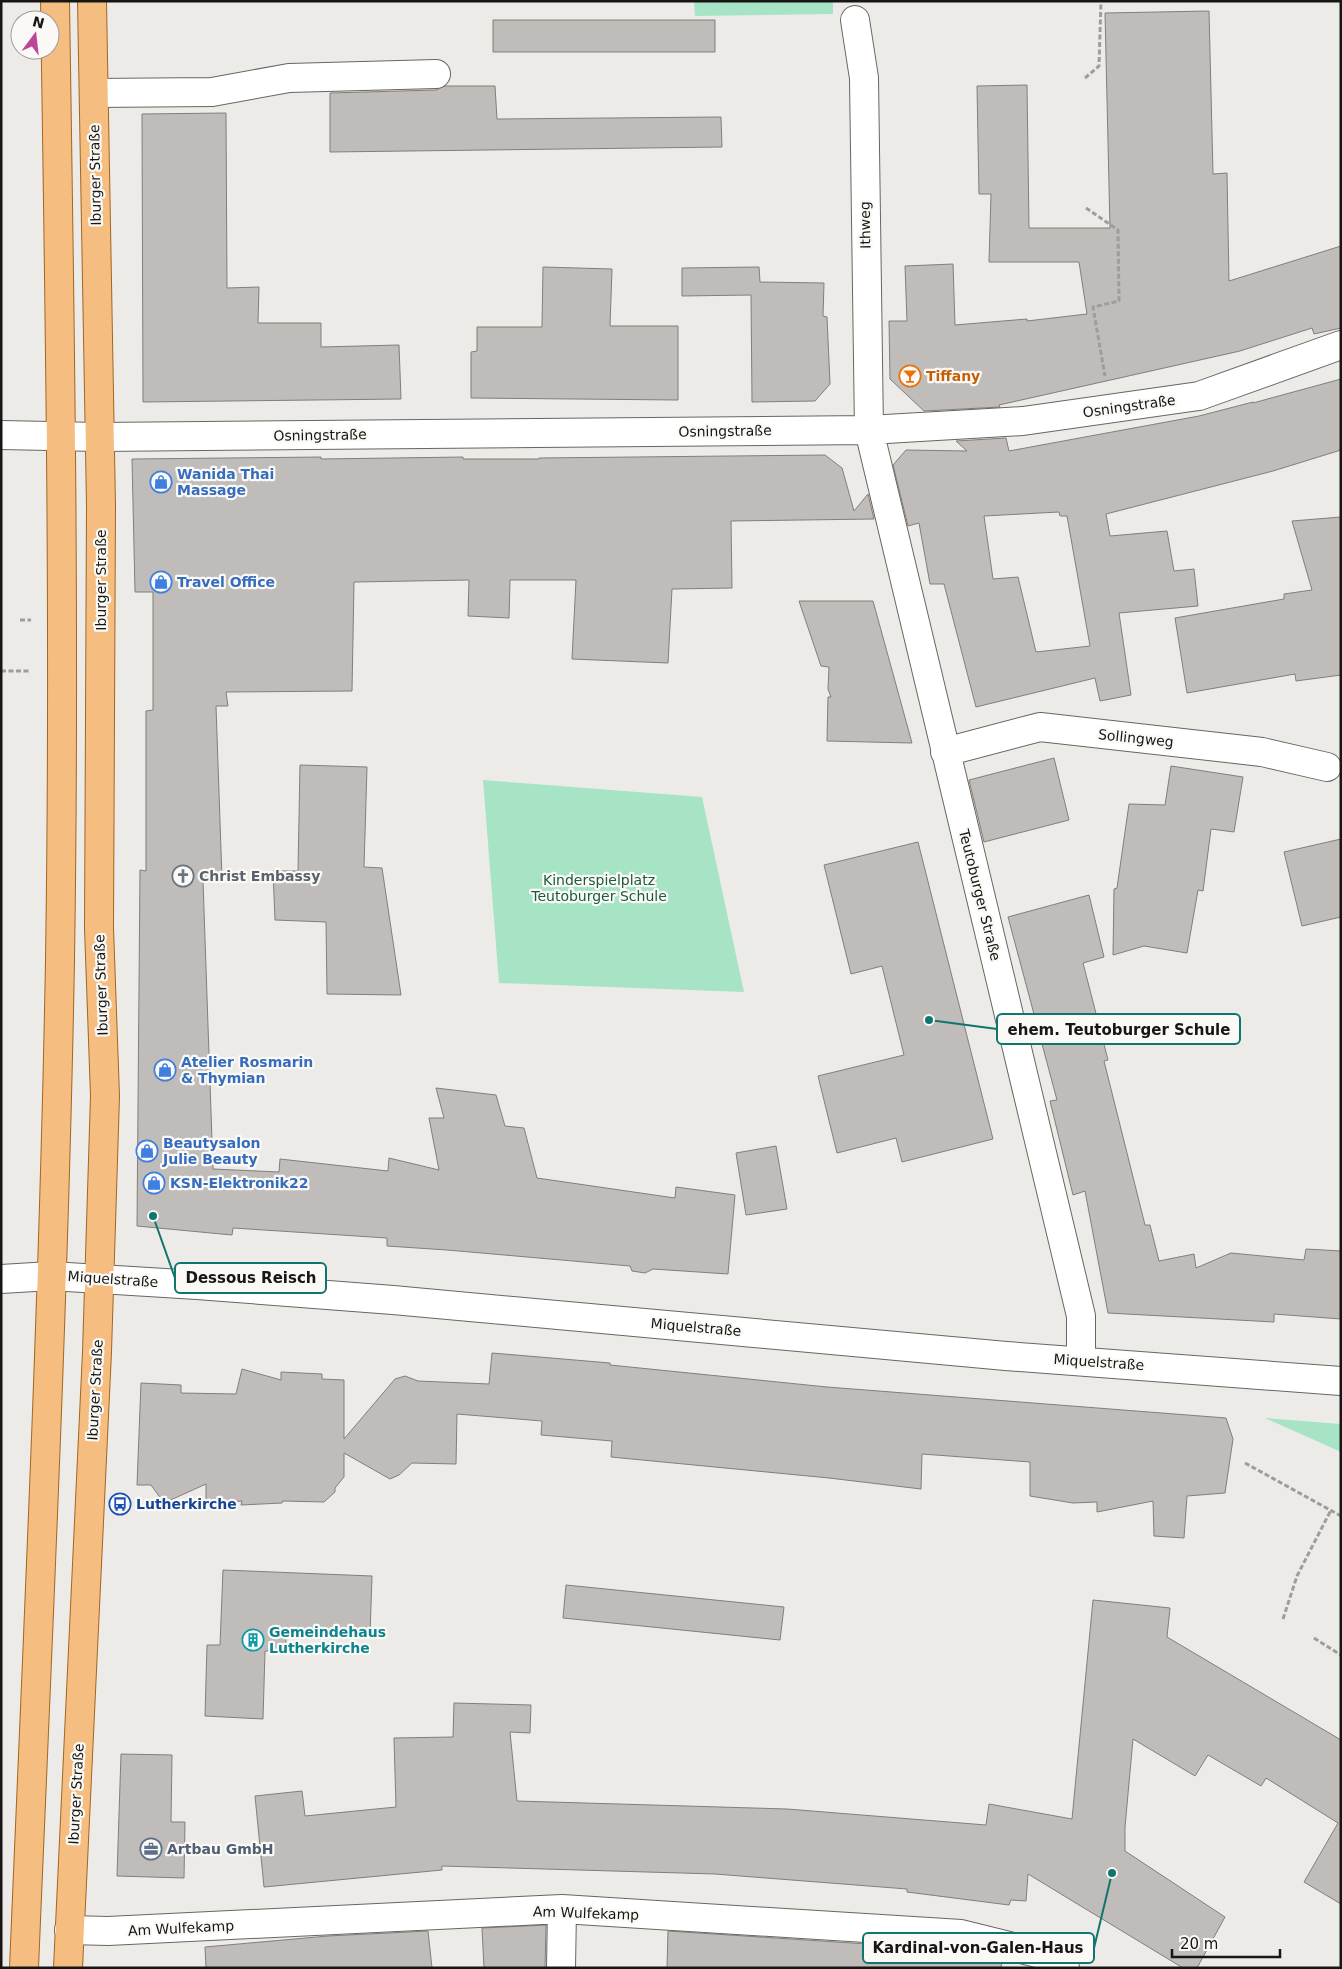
<svg xmlns="http://www.w3.org/2000/svg" width="1342" height="1969" viewBox="0 0 1342 1969" font-family="'DejaVu Sans',sans-serif">
<style>
.green{fill:#a7e4c6}
.building{fill:#bfbcb9;stroke:#817e7b;fill-rule:evenodd}
.lines{fill:none;stroke-linecap:round;stroke-linejoin:round}
.minor-casing{stroke:#676662;stroke-width:30}
.major-casing{stroke:#a26622;stroke-width:30}
.path{stroke:#9e9d9a;stroke-width:3;stroke-dasharray:5 2.5;stroke-linecap:butt}
.minor{stroke:#fff;stroke-width:28}
.major{stroke:#f5bd7f;stroke-width:28}
.labels{text-anchor:middle;stroke-width:4.5;stroke-linejoin:round;paint-order:stroke}
.street-label{font-size:14px;fill:#161614;stroke:#faf9f5}
.food-label{font-size:14px;font-weight:bold;fill:#c56008;stroke:#faf9f5;text-anchor:start}
.shop-label{font-size:14px;font-weight:bold;fill:#366cbe;stroke:#faf9f5;text-anchor:start}
.worship-label{font-size:14px;font-weight:bold;fill:#5b616d;stroke:#faf9f5;text-anchor:start}
.park-label{font-size:14px;fill:#1a5a40;stroke:#faf9f5}
.transit-label{font-size:14px;font-weight:bold;fill:#164399;stroke:#faf9f5;text-anchor:start}
.culture-label{font-size:14px;font-weight:bold;fill:#0d838f;stroke:#faf9f5;text-anchor:start}
.service-label{font-size:14px;font-weight:bold;fill:#4e5e75;stroke:#faf9f5;text-anchor:start}
.leader{fill:none;stroke:#0f766e;stroke-width:2}
.callout-dot{fill:#0f766e;stroke:#faf9f5;stroke-width:2}
.callout{fill:#faf9f5;stroke:#0f766e;stroke-width:2}
.callout-label{font-size:15px;text-anchor:middle;font-weight:bold;fill:#161614}
</style>
<rect width="100%" height="100%" fill="#edebe8"/>
<path class="green" d="M 694,1 L 833,1 L 833,14 L 695,16 Z
M 483,780 L 702,797 L 744,992 L 499,983 Z
M 1265,1418 L 1341,1424 L 1341,1452 Z"/>
<path class="building" d="M 1209,11 L 1213,174 L 1227,173 L 1229,281 L 1341,246 L 1341,328 L 1314,334 L 1312,328 L 1240,351 L 999,405 L 1000,407 L 924,411 L 890,379 L 889,321 L 907,321 L 905,266 L 953,264 L 955,325 L 1027,319 L 1027,321 L 1087,314 L 1079,262 L 989,262 L 991,194 L 979,194 L 977,86 L 1027,85 L 1029,228 L 1110,228 L 1105,13 Z
M 493,20 L 715,20 L 715,52 L 493,52 Z
M 445,86 L 495,86 L 497,119 L 721,117 L 722,147 L 330,152 L 330,93 L 436,90 Z
M 226,113 L 227,288 L 259,287 L 258,323 L 321,323 L 321,347 L 399,345 L 401,399 L 143,402 L 142,114 Z
M 543,267 L 612,269 L 610,326 L 678,326 L 678,400 L 471,398 L 471,352 L 477,351 L 477,327 L 542,327 Z
M 759,267 L 760,282 L 824,283 L 823,316 L 827,317 L 830,384 L 815,401 L 752,402 L 751,295 L 682,296 L 682,268 Z
M 1341,379 L 1341,450 L 1273,471 L 1106,514 L 1110,536 L 1167,531 L 1174,571 L 1194,569 L 1198,606 L 1119,613 L 1131,695 L 1100,701 L 1095,678 L 976,707 L 944,584 L 930,584 L 919,523 L 908,526 L 893,465 L 906,450 L 967,451 L 956,441 L 1006,438 L 1009,451 L 1199,416 L 1253,402 L 1253,403 ZM 1059,512 L 1060,516 L 1067,516 L 1090,646 L 1036,652 L 1018,577 L 993,579 L 984,516 Z
M 825,455 L 842,468 L 854,511 L 868,494 L 874,519 L 731,521 L 732,588 L 672,589 L 668,663 L 572,659 L 576,580 L 510,580 L 509,618 L 468,616 L 469,580 L 354,582 L 352,691 L 226,692 L 228,706 L 216,706 L 222,879 L 203,881 L 213,1169 L 279,1172 L 280,1159 L 388,1171 L 389,1158 L 439,1170 L 429,1118 L 444,1118 L 436,1088 L 496,1095 L 505,1126 L 524,1128 L 537,1178 L 675,1198 L 676,1187 L 735,1195 L 728,1274 L 653,1269 L 645,1273 L 632,1271 L 630,1266 L 447,1250 L 387,1246 L 387,1238 L 233,1228 L 232,1235 L 137,1226 L 140,870 L 146,871 L 146,711 L 153,710 L 153,592 L 135,592 L 132,459 L 321,457 L 321,459 L 463,457 L 463,459 L 539,459 L 539,458 Z
M 1341,517 L 1341,675 L 1296,681 L 1295,674 L 1187,693 L 1175,618 L 1284,599 L 1284,594 L 1312,590 L 1292,521 Z
M 799,601 L 873,601 L 912,743 L 827,741 L 828,697 L 831,697 L 828,689 L 829,667 L 821,666 Z
M 1054,758 L 1069,820 L 984,842 L 969,780 Z
M 300,765 L 367,767 L 364,867 L 382,868 L 401,995 L 327,994 L 326,922 L 275,920 L 273,871 L 298,871 Z
M 1171,766 L 1243,777 L 1234,832 L 1211,829 L 1203,891 L 1198,890 L 1187,953 L 1144,946 L 1113,955 L 1114,889 L 1117,888 L 1129,804 L 1165,805 Z
M 1341,839 L 1341,917 L 1302,926 L 1284,852 Z
M 918,842 L 993,1139 L 902,1162 L 896,1138 L 837,1153 L 818,1076 L 904,1055 L 882,966 L 851,974 L 824,865 Z
M 1089,895 L 1104,957 L 1083,963 L 1108,1060 L 1104,1061 L 1145,1225 L 1150,1225 L 1159,1261 L 1194,1254 L 1196,1268 L 1231,1253 L 1304,1260 L 1306,1249 L 1341,1251 L 1341,1319 L 1274,1314 L 1274,1322 L 1108,1313 L 1085,1191 L 1073,1195 L 1050,1101 L 1057,1100 L 1008,917 Z
M 776,1146 L 787,1209 L 746,1215 L 736,1153 Z
M 492,1353 L 610,1363 L 610,1365 L 827,1387 L 1226,1418 L 1233,1439 L 1225,1493 L 1187,1496 L 1184,1538 L 1154,1536 L 1153,1501 L 1097,1512 L 1097,1502 L 1073,1503 L 1030,1496 L 1030,1462 L 922,1454 L 921,1489 L 829,1478 L 611,1457 L 612,1441 L 541,1435 L 542,1421 L 457,1414 L 456,1464 L 412,1463 L 399,1475 L 390,1479 L 344,1453 L 344,1477 L 335,1488 L 335,1492 L 324,1502 L 283,1501 L 282,1503 L 241,1505 L 242,1501 L 206,1504 L 206,1484 L 164,1503 L 151,1485 L 137,1485 L 141,1383 L 181,1385 L 181,1393 L 236,1394 L 242,1369 L 281,1380 L 281,1372 L 322,1374 L 322,1379 L 344,1380 L 344,1439 L 395,1379 L 405,1376 L 418,1381 L 489,1384 Z
M 223,1570 L 372,1576 L 370,1635 L 286,1632 L 286,1651 L 265,1651 L 263,1719 L 205,1716 L 207,1645 L 220,1645 Z
M 566,1585 L 784,1607 L 780,1640 L 563,1618 Z
M 1093,1600 L 1170,1608 L 1167,1637 L 1341,1740 L 1341,1904 L 1304,1882 L 1338,1823 L 1266,1778 L 1261,1786 L 1208,1755 L 1195,1776 L 1133,1739 L 1125,1827 L 1125,1851 L 1225,1917 L 1197,1968 L 1183,1968 L 1028,1874 L 1026,1901 L 1011,1900 L 1009,1905 L 907,1892 L 907,1889 L 715,1874 L 442,1866 L 442,1870 L 264,1887 L 255,1796 L 302,1791 L 305,1816 L 396,1807 L 394,1738 L 453,1737 L 454,1703 L 531,1705 L 530,1733 L 510,1732 L 517,1801 L 787,1809 L 986,1825 L 989,1804 L 1072,1819 Z
M 121,1754 L 172,1755 L 171,1822 L 185,1822 L 184,1878 L 117,1876 Z
M 546,1925 L 545,1968 L 484,1968 L 482,1928 Z
M 428,1931 L 432,1968 L 206,1968 L 205,1947 L 328,1936 Z
M 668,1931 L 959,1950 L 1002,1960 L 1001,1968 L 667,1968 Z"/>
<g class="lines">
<g class="minor-casing">
<path id="minor" d="M 855,20 L 864,78 L 869,430 L 1081,1316 L 1081,1361
M 94,93 L 212,92 L 289,78 L 436,74
M 1,435 L 99,437 L 869,430 L 1023,421 L 1199,396 L 1341,345
M 945,752 L 1040,727 L 1262,752 L 1327,767
M 1,1279 L 51,1276 L 197,1285 L 393,1300 L 1006,1356 L 1341,1381
M 69,1930 L 108,1931 L 562,1909 L 961,1934 L 1045,1955 L 1065,1968
M 561,1968 L 562,1909"/>
</g>
<g class="major-casing">
<path id="major" d="M 24,1968 C 38,1632 54,1296 60,960 C 65,640 60,321 55,1
M 68,1968 L 97,1352 L 105,1096 L 99,928 L 101,506 L 92,1"/>
</g>
<path class="path" d="M 1085,78 L 1099,66 L 1101,1
M 1086,208 L 1118,230 L 1119,301 L 1093,307 L 1105,376
M 20,620 L 31,620
M 1,671 L 31,671
M 1245,1463 L 1341,1516
M 1283,1619 L 1297,1576 L 1331,1510
M 1314,1638 L 1341,1655"/>
<use href="#minor" class="minor"/>
<use href="#major" class="major"/>
</g>
<defs>
<g id="bar-ring" transform="scale(1.125)"><circle r="9.5" fill="#faf9f5" stroke="#e8710a" stroke-width="1.5"/><path d="M-6-5H6L.8 .8V4.5H3.5V6h-7V4.5H-.8V.8Z" fill="#e8710a"/></g>
<g id="shop-ring" transform="scale(1.125)"><circle r="9.5" fill="#faf9f5" stroke="#3f7fe0" stroke-width="1.5"/><path d="M-5-2.5h2.3a2.7 3.5 0 0 1 5.4 0H5L5.5 6h-11ZM-1.5-2.5h3a1.5 2.3 0 0 0-3 0Z" fill="#3f7fe0"/></g>
<g id="church-ring" transform="scale(1.125)"><circle r="9.5" fill="#faf9f5" stroke="#6b7280" stroke-width="1.5"/><path d="M-1.2-6h2.4v3.5h3.3v2.4h-3.3V6h-2.4V-.1h-3.3v-2.4h3.3Z" fill="#6b7280"/></g>
<g id="bus-ring" transform="scale(1.125)"><circle r="9.5" fill="#faf9f5" stroke="#1a4fb4" stroke-width="1.5"/><path d="M-5-6H5V4H4V6H2V4H-2V6H-4V4H-5ZM-3.5-4V0h7V-4ZM-3.5 1.2v1.5H-2V1.2ZM2 1.2v1.5H3.5V1.2Z" fill="#1a4fb4"/></g>
<g id="building-ring" transform="scale(1.125)"><circle r="9.5" fill="#faf9f5" stroke="#0f9aa8" stroke-width="1.5"/><path d="M-4-6H4V6H1V3H-1V6H-4ZM-2.5-4.3h1.7v1.8h-1.7ZM.8-4.3h1.7v1.8H.8ZM-2.5-1h1.7V.8h-1.7ZM.8-1h1.7V.8H.8Z" fill="#0f9aa8"/></g>
<g id="office-ring" transform="scale(1.125)"><circle r="9.5" fill="#faf9f5" stroke="#5c6f8a" stroke-width="1.5"/><path d="M-6-3h4V-5.5h4V-3h4V5H-6ZM-1-4.5V-3h2v-1.5ZM-6 0V1H6V0Z" fill="#5c6f8a"/></g>
</defs>
<g fill-rule="evenodd">
<use href="#bar-ring" x="910" y="376"/>
<use href="#shop-ring" x="161" y="482"/>
<use href="#shop-ring" x="161" y="582"/>
<use href="#church-ring" x="183" y="876"/>
<use href="#shop-ring" x="165" y="1070"/>
<use href="#shop-ring" x="147" y="1151"/>
<use href="#shop-ring" x="154" y="1183"/>
<use href="#bus-ring" x="120" y="1504"/>
<use href="#building-ring" x="253" y="1640"/>
<use href="#office-ring" x="151" y="1849"/>
</g>
<g class="labels">
<g class="street-label">
<text transform="translate(95 175) rotate(-91)" y="5">Iburger Straße</text>
<text transform="translate(865 225) rotate(-91)" y="5">Ithweg</text>
<text transform="translate(1129 406) rotate(-8)" y="5">Osningstraße</text>
<text transform="translate(725 431) rotate(-1)" y="5">Osningstraße</text>
<text transform="translate(320 435) rotate(-1)" y="5">Osningstraße</text>
<text transform="translate(101 580) rotate(-90)" y="5">Iburger Straße</text>
<text transform="translate(1136 738) rotate(6)" y="5">Sollingweg</text>
<text transform="translate(980 895) rotate(76)" y="5">Teutoburger Straße</text>
<text transform="translate(101 985) rotate(-92)" y="5">Iburger Straße</text>
<text transform="translate(113 1279) rotate(4)" y="5">Miquelstraße</text>
<text transform="translate(696 1327) rotate(5)" y="5">Miquelstraße</text>
<text transform="translate(1099 1362) rotate(4)" y="5">Miquelstraße</text>
<text transform="translate(95 1390) rotate(-87)" y="5">Iburger Straße</text>
<text transform="translate(76 1794) rotate(-87)" y="5">Iburger Straße</text>
<text transform="translate(586 1913) rotate(2)" y="5">Am Wulfekamp</text>
<text transform="translate(181 1928) rotate(-3)" y="5">Am Wulfekamp</text>
</g>
<g class="food-label">
<text x="926" y="381">Tiffany</text>
</g>
<g class="shop-label">
<text x="177" y="479">Wanida Thai<tspan x="177" dy="16">Massage</tspan></text>
<text x="177" y="587">Travel Office</text>
<text x="181" y="1067">Atelier Rosmarin<tspan x="181" dy="16">&amp; Thymian</tspan></text>
<text x="163" y="1148">Beautysalon<tspan x="163" dy="16">Julie Beauty</tspan></text>
<text x="170" y="1188">KSN-Elektronik22</text>
</g>
<g class="worship-label">
<text x="199" y="881">Christ Embassy</text>
</g>
<g class="park-label">
<text x="599" y="885">Kinderspielplatz<tspan x="599" dy="16">Teutoburger Schule</tspan></text>
</g>
<g class="transit-label">
<text x="136" y="1509">Lutherkirche</text>
</g>
<g class="culture-label">
<text x="269" y="1637">Gemeindehaus<tspan x="269" dy="16">Lutherkirche</tspan></text>
</g>
<g class="service-label">
<text x="167" y="1854">Artbau GmbH</text>
</g>
</g>
<path class="leader" d="M929 1020L997 1029M153 1216L175 1278M1112 1873L1094 1948"/>
<g class="callout-dot">
<circle cx="929" cy="1020" r="5"/>
<circle cx="153" cy="1216" r="5"/>
<circle cx="1112" cy="1873" r="5"/>
</g>
<g class="callout">
<rect x="997" y="1014" width="243" height="30" rx="5"/>
<rect x="175" y="1263" width="151" height="30" rx="5"/>
<rect x="863" y="1933" width="231" height="30" rx="5"/>
</g>
<g class="callout-label">
<text x="1119" y="1035">ehem. Teutoburger Schule</text>
<text x="251" y="1283">Dessous Reisch</text>
<text x="978" y="1953">Kardinal-von-Galen-Haus</text>
</g>
<rect width="1342" height="1969" fill="none" stroke="#161614" stroke-width="5"/>
<g transform="translate(35 35) rotate(15)"><circle r="24" fill="#faf9f5" stroke="#9f9e9b"/>
<path d="M0-4L9 19L0 12L-9 19Z" fill="#be4598"/>
<text y="-8" font-size="14" font-weight="bold" text-anchor="middle" fill="#161614">N</text>
</g>
<path d="M1172 1949v8h108v-8" fill="none" stroke="#161614" stroke-width="2.5"/>
<text x="1180" y="1949" font-size="15" fill="#161614" stroke="#faf9f5" stroke-width="4" paint-order="stroke">20 m</text>
</svg>
